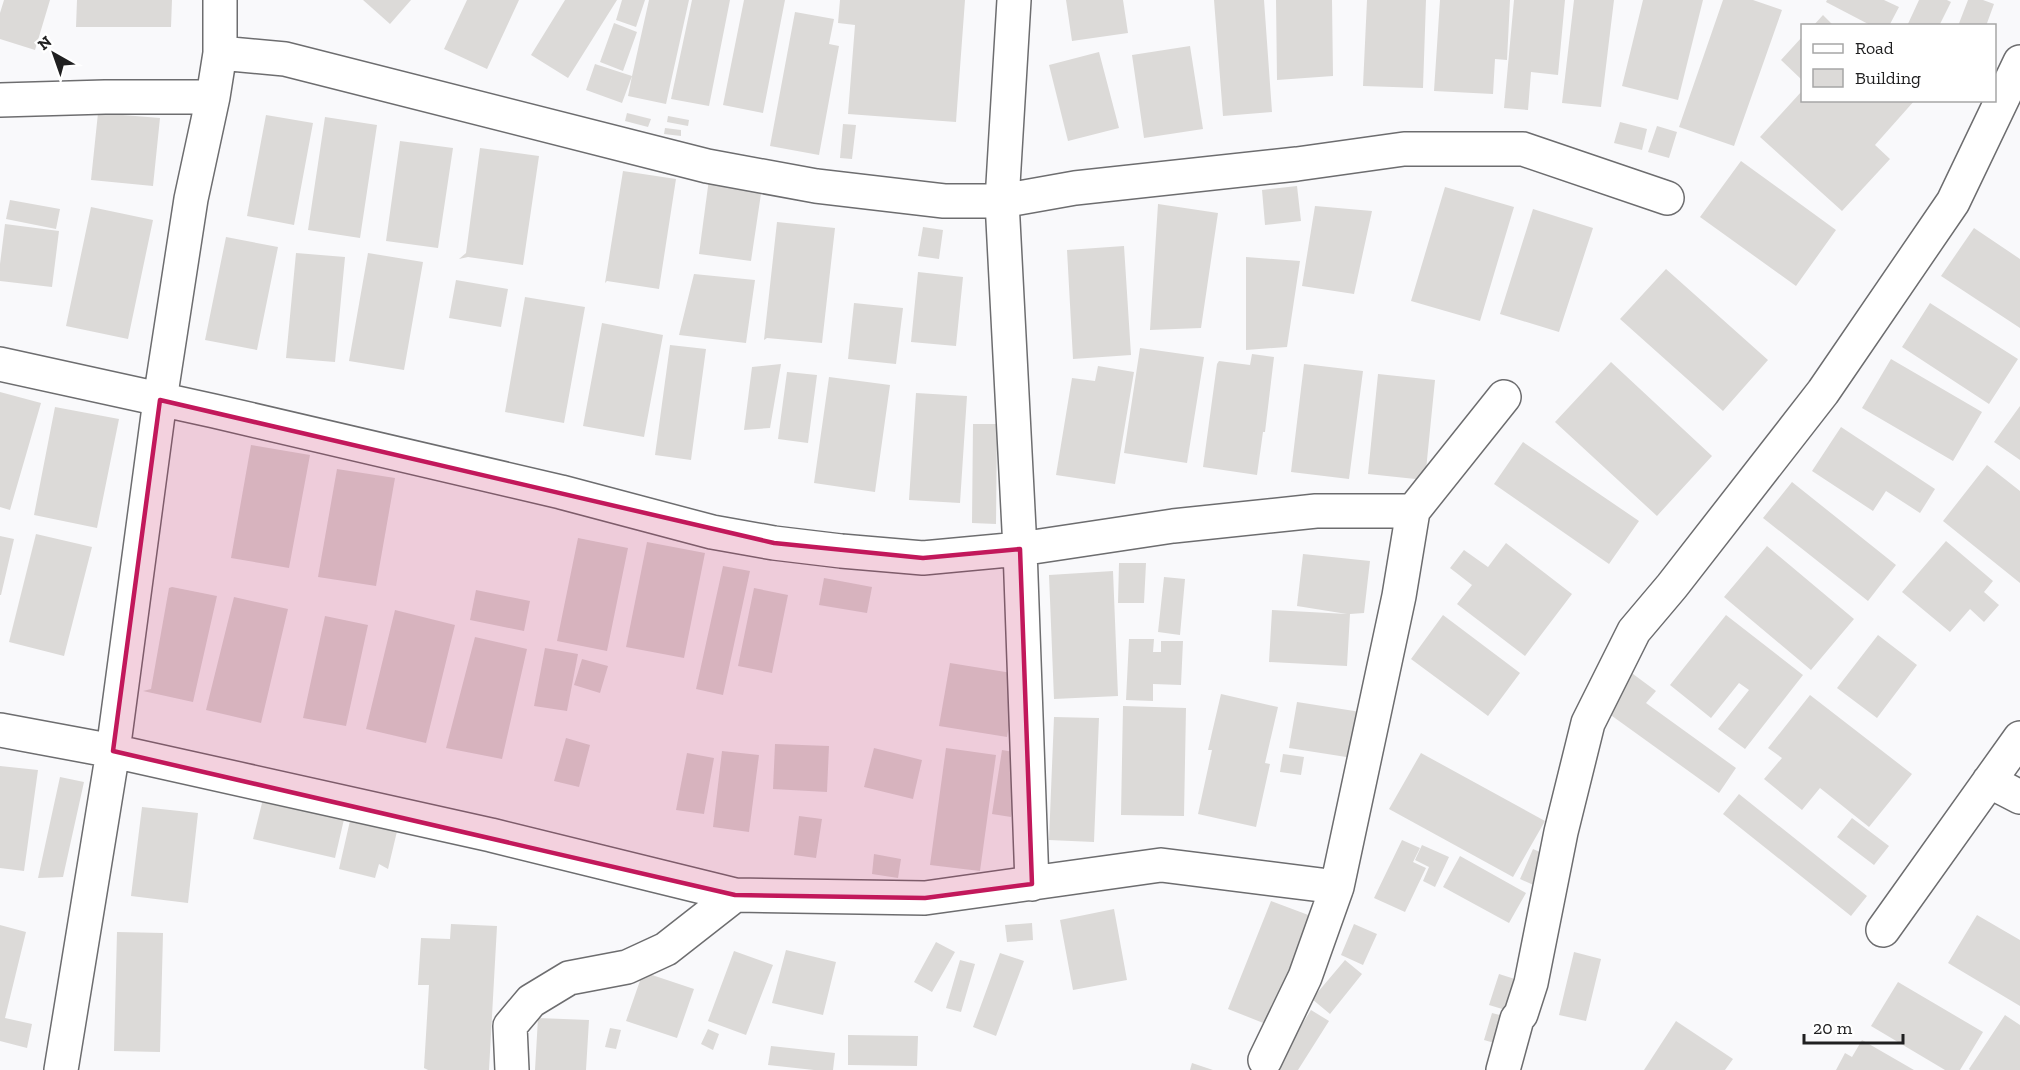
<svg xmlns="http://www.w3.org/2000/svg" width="2020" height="1070" viewBox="0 0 2020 1070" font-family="'Zilla Slab',serif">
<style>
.building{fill:#dcdad8}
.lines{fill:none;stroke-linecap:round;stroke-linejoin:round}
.street-casing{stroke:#6d6d6f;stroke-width:36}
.street{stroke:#fff;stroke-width:33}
.marked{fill:#c2185b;fill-opacity:0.2;stroke:#c2185b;stroke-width:4.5;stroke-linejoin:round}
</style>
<rect width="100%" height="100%" fill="#f9f9fb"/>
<path class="building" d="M 4,0 L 50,0 L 35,50 L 0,39 L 0,13 Z
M 77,0 L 172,0 L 171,27 L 76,27 Z
M 363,0 L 411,0 L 390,24 Z
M 467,0 L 519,0 L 487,69 L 444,49 Z
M 565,0 L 617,0 L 568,78 L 531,55 Z
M 622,0 L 645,0 L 636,27 L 616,20 Z
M 649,0 L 689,0 L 666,104 L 628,96 L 632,76 L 622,103 L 586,90 L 595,64 L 632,76 Z
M 692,0 L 730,0 L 709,106 L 671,99 Z
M 744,0 L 785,0 L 763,113 L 723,105 Z
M 840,0 L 965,0 L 956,122 L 848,114 L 855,25 L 838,23 Z
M 1066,0 L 1123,0 L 1128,33 L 1072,41 Z
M 1214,0 L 1264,0 L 1272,112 L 1223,116 Z
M 1276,0 L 1332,0 L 1333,76 L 1277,80 Z
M 1367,0 L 1426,0 L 1423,88 L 1363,86 Z
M 1440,0 L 1510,0 L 1507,60 L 1495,59 L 1493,94 L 1434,91 Z
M 1514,0 L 1565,0 L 1558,75 L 1531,72 L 1528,110 L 1504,108 Z
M 1574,0 L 1614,0 L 1601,107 L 1562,103 Z
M 1643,0 L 1703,0 L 1678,100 L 1622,86 Z
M 1723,0 L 1753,0 L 1782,10 L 1734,146 L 1679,127 Z
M 1827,0 L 1884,0 L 1899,7 L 1889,26 L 1872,26 L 1826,2 Z
M 1919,0 L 1947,0 L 1951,2 L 1939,26 L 1907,26 Z
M 1968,0 L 1983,0 L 1994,4 L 1986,26 L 1958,26 Z
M 795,12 L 834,19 L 829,44 L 839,46 L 819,155 L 770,146 Z
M 1823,15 L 1834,26 L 1813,26 Z
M 614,23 L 637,32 L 623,71 L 600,62 Z
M 1802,37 L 1802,80 L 1781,60 Z
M 1190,46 L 1203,129 L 1144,138 L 1132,55 Z
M 1099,52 L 1119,128 L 1068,141 L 1049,65 Z
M 1802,91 L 1802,100 L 1915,100 L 1875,145 L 1890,159 L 1842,211 L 1760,137 Z
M 98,113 L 160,118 L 153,186 L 91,180 Z
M 627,113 L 651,119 L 648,127 L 625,121 Z
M 266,115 L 313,123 L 294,225 L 247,216 Z
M 668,116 L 689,120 L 688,126 L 667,122 Z
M 325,117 L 377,125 L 360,238 L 308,230 Z
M 1620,122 L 1647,129 L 1642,150 L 1614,143 Z
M 843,124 L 856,125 L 852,159 L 840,158 Z
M 1657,126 L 1677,132 L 1669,158 L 1648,152 Z
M 665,128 L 681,130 L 681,136 L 664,134 Z
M 400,141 L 453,148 L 438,248 L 386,241 Z
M 480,148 L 539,156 L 523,265 L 468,257 L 459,259 L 466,253 Z
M 1741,161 L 1836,230 L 1796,286 L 1700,217 Z
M 623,171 L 676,179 L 659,289 L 607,281 L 605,283 Z
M 709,179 L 762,187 L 751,261 L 699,254 Z
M 1297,186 L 1301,221 L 1265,225 L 1262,190 Z
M 1445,187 L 1514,207 L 1480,321 L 1411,301 Z
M 10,200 L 60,209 L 56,229 L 6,219 Z
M 1158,204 L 1218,213 L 1201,328 L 1150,330 Z
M 1315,206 L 1372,211 L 1354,294 L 1302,286 Z
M 91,207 L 153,220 L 128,339 L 66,326 Z
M 1533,209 L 1593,228 L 1559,332 L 1500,314 Z
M 777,222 L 835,228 L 822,343 L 767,338 L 764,340 Z
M 5,224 L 59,231 L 52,287 L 0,281 L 0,264 Z
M 923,227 L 943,230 L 939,259 L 918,256 Z
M 1974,228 L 2020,259 L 2020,328 L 1941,276 Z
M 226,237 L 278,247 L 257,350 L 205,340 Z
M 1124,246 L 1131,355 L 1073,359 L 1067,250 Z
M 296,253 L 345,257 L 335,362 L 286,358 Z
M 368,253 L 423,262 L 404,370 L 349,361 Z
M 1246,257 L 1300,261 L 1287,347 L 1246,350 Z
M 1666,269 L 1768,360 L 1723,411 L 1620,319 Z
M 918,272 L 963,277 L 956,346 L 911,342 Z
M 694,274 L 755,280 L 746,343 L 679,335 Z
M 456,280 L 508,289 L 501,327 L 449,318 Z
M 525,297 L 585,307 L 564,423 L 505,412 Z
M 854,303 L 903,308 L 896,364 L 848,359 Z
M 1930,303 L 2018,359 L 1989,404 L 1902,347 Z
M 602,323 L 663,335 L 644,437 L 583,426 Z
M 670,345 L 706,349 L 691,460 L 655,455 Z
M 1140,348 L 1204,357 L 1187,463 L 1124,453 Z
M 1252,354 L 1274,357 L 1265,432 L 1263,432 L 1257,475 L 1203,467 L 1217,364 L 1219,361 L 1250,365 Z
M 1891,359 L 1982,412 L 1953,461 L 1862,408 Z
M 1611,362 L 1712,456 L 1657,516 L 1555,422 Z
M 781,364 L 770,428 L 744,430 L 752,367 Z
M 1304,364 L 1363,371 L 1349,479 L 1291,472 Z
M 1098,366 L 1134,372 L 1115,484 L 1056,475 L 1072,378 L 1095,381 Z
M 787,372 L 817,375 L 808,443 L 778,439 Z
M 1378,374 L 1435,380 L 1425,480 L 1368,474 Z
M 829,377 L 890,385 L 875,492 L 814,483 Z
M 0,392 L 41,403 L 10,510 L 0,507 Z
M 916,393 L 967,396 L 960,503 L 909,500 Z
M 2020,406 L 2020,460 L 1994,442 Z
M 55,407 L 119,419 L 97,528 L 34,515 Z
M 973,424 L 997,424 L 996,524 L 972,523 Z
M 1841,427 L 1935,489 L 1920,513 L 1886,491 L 1873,511 L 1812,471 Z
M 1523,442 L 1639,521 L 1609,564 L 1494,484 Z
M 251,445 L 310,455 L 289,568 L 231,558 Z
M 1987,465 L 2020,491 L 2020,583 L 1943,521 Z
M 337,469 L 395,478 L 376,586 L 318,577 Z
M 1792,482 L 1896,565 L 1868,601 L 1763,518 Z
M 36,534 L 92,547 L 64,656 L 9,642 Z
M 0,536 L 14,539 L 1,595 L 0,595 Z
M 578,538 L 628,548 L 607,651 L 557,641 Z
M 1946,541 L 1993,581 L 1984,592 L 1999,605 L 1984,622 L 1970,609 L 1950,632 L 1902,592 Z
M 647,542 L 705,553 L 684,658 L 626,647 Z
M 1506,543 L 1572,594 L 1525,656 L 1457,604 L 1472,585 L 1450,568 L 1464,550 L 1488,567 Z
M 1767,546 L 1854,619 L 1811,670 L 1724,597 Z
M 1303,554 L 1370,561 L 1364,613 L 1350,614 L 1347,666 L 1269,662 L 1272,610 L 1347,614 L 1297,606 Z
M 1119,563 L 1146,563 L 1144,603 L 1118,603 Z
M 723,566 L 750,571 L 723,695 L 696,689 Z
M 1113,571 L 1118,696 L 1054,699 L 1049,575 Z
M 1164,577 L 1185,579 L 1180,635 L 1158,632 Z
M 824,578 L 872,587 L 867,613 L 819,605 Z
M 172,587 L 217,596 L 193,702 L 143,691 L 151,689 L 169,588 Z
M 754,588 L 788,595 L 772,673 L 738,666 Z
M 476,590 L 530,601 L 524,631 L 470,620 Z
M 234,597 L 288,609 L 261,723 L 206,710 Z
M 395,610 L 455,625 L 426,743 L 366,729 Z
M 1443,615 L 1520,673 L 1488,716 L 1411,659 Z
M 1726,615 L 1803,675 L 1745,749 L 1718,729 L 1749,690 L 1739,683 L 1711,718 L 1670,685 Z
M 325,616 L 368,625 L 346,726 L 303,718 Z
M 1878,635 L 1917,665 L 1877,718 L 1837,688 Z
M 475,637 L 527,649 L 502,759 L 446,748 Z
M 1129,639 L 1154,639 L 1153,652 L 1161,652 L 1161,641 L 1183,641 L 1181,685 L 1153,684 L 1153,701 L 1126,700 Z
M 545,648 L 578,654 L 567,711 L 534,706 Z
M 582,659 L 608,666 L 600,693 L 574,685 Z
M 950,663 L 1018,674 L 1007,737 L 939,726 Z
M 1629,671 L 1656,691 L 1646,703 L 1736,768 L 1719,793 L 1601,708 Z
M 1221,694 L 1278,707 L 1265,763 L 1270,764 L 1256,827 L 1198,814 L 1212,750 L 1208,750 Z
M 1810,695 L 1912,774 L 1869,827 L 1820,788 L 1802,810 L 1764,779 L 1782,758 L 1768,748 Z
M 1297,702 L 1367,713 L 1359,759 L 1289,748 Z
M 1123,706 L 1186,708 L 1184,816 L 1121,815 Z
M 1054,717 L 1099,718 L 1094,842 L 1049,840 Z
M 566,738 L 590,745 L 579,787 L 554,781 Z
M 775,744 L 829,746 L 827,792 L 773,789 Z
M 874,748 L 922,760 L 913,799 L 864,787 Z
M 946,748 L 996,755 L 980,871 L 930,865 Z
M 1002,750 L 1020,753 L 1011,817 L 992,814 Z
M 722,751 L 759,755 L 749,832 L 713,827 Z
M 687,753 L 714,758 L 704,814 L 676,810 Z
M 1421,753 L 1545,821 L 1513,877 L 1389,809 Z
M 1283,754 L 1304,757 L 1301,775 L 1280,772 Z
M 0,766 L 38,770 L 24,871 L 0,868 Z
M 60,777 L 84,782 L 63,877 L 38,878 Z
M 1739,794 L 1867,896 L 1851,916 L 1723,814 Z
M 264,795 L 345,815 L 335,858 L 253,839 Z
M 142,807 L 198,813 L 188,903 L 131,896 Z
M 352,812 L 399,823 L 388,869 L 379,864 L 375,878 L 339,869 Z
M 799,816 L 822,819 L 816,858 L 794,855 Z
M 1852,818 L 1889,846 L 1874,865 L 1837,837 Z
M 1402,840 L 1420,848 L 1413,862 L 1426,868 L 1405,912 L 1374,898 Z
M 1422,845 L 1449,857 L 1435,887 L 1423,881 L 1429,867 L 1415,860 Z
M 1533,849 L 1551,857 L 1538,887 L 1520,879 Z
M 874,854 L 901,859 L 898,878 L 872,874 Z
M 1460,856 L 1526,893 L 1509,923 L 1443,887 Z
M 1271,901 L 1319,919 L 1276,1028 L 1228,1009 Z
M 1114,909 L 1127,980 L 1073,990 L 1060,920 Z
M 1977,915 L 2020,940 L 2020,1006 L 1948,963 Z
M 1032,923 L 1033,940 L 1007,942 L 1005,925 Z
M 451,924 L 497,926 L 489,1070 L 428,1070 L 424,1068 L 429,985 L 418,985 L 421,938 L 450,939 Z
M 1354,924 L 1377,934 L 1363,965 L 1341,955 Z
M 0,925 L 26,932 L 5,1018 L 32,1024 L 27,1048 L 0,1041 Z
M 117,932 L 163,933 L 160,1052 L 114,1051 Z
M 936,942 L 955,952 L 932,992 L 914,982 Z
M 786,950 L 836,962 L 823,1015 L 772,1003 Z
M 734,951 L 773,965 L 746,1035 L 708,1021 Z
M 1574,952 L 1601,959 L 1586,1021 L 1559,1015 Z
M 1000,953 L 1024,961 L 996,1036 L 973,1027 Z
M 960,960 L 975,964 L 961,1012 L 946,1008 Z
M 1345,960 L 1362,974 L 1330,1014 L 1312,999 Z
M 643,972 L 694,989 L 677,1038 L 626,1021 Z
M 1499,974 L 1528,983 L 1519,1014 L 1489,1005 Z
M 1898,982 L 1983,1032 L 1960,1070 L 1945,1070 L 1871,1026 Z
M 1311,1010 L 1329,1021 L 1298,1070 L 1273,1070 Z
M 1492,1013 L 1515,1019 L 1508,1047 L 1484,1040 Z
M 2005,1015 L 2020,1025 L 2020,1070 L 1970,1070 L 1969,1069 Z
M 538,1018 L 589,1020 L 586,1070 L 535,1070 Z
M 1676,1021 L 1733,1059 L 1725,1070 L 1644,1070 Z
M 610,1028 L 621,1030 L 616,1049 L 605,1047 Z
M 708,1029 L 719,1034 L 713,1050 L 701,1044 Z
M 848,1035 L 918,1036 L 917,1066 L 848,1065 Z
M 1862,1040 L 1914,1070 L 1836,1070 L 1845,1053 L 1852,1057 Z
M 771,1046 L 835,1053 L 833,1070 L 814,1070 L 768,1065 Z
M 1192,1063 L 1213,1070 L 1190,1070 Z"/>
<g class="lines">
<g class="street-casing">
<path id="street" d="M 1014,0 L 1002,201 L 1020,549 L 1032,884
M 220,53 L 285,59 L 707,166 L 816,186 L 944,201 L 1002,201 L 1075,188 L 1297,164 L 1404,149 L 1523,149 L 1667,198
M 0,100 L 105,97 L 213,97
M 0,364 L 214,411 L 561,492 L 712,532 L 774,543 L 841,551 L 923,558 L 1020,549 L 1173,526 L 1316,511 L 1413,511
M 0,730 L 113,751 L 491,835 L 735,895 L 925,898 L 1161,865 L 1337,887 L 1399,596 L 1413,511 L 1504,397
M 1989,781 L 2020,797
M 1883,930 L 2020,738
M 1265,1060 L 1305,977 L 1337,887
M 61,1070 L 113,751 L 160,400 L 191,199 L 213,97 L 220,53 L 220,0
M 512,1070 L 510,1026 L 531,1001 L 569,978 L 627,967 L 666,949 L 735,895
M 1503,1070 L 1517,1019 L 1521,1014 L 1531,983 L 1561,832 L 1588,723 L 1634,631 L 1672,586 L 1823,392 L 1953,202 L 2020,62"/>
</g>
<use href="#street" class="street"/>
</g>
<path class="marked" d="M 160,400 L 774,543 L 923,558 L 1020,549 L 1032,884 L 925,898 L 735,895 L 113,751 Z"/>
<rect x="1801" y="24" width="195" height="78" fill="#ffffff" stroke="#a6a6a6" stroke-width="1.5"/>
<rect x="1813" y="44" width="30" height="9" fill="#ffffff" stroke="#a6a6a6" stroke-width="1.5"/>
<text x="1855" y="54" font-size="18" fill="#202021">Road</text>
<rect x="1813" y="69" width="30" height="18" fill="#dcdad8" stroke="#a6a6a6" stroke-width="1.5"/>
<text x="1855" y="84" font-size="18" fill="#202021">Building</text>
<g transform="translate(54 54) rotate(320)" stroke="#ffffff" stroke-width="4.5" paint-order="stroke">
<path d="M0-4.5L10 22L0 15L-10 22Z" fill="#202021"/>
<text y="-9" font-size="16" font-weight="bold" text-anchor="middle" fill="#202021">N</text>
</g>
<path d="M1804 1034v9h99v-9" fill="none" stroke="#202021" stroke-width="3"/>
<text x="1813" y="1034" font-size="18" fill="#202021" stroke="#ffffff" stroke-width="4.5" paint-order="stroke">20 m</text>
</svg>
